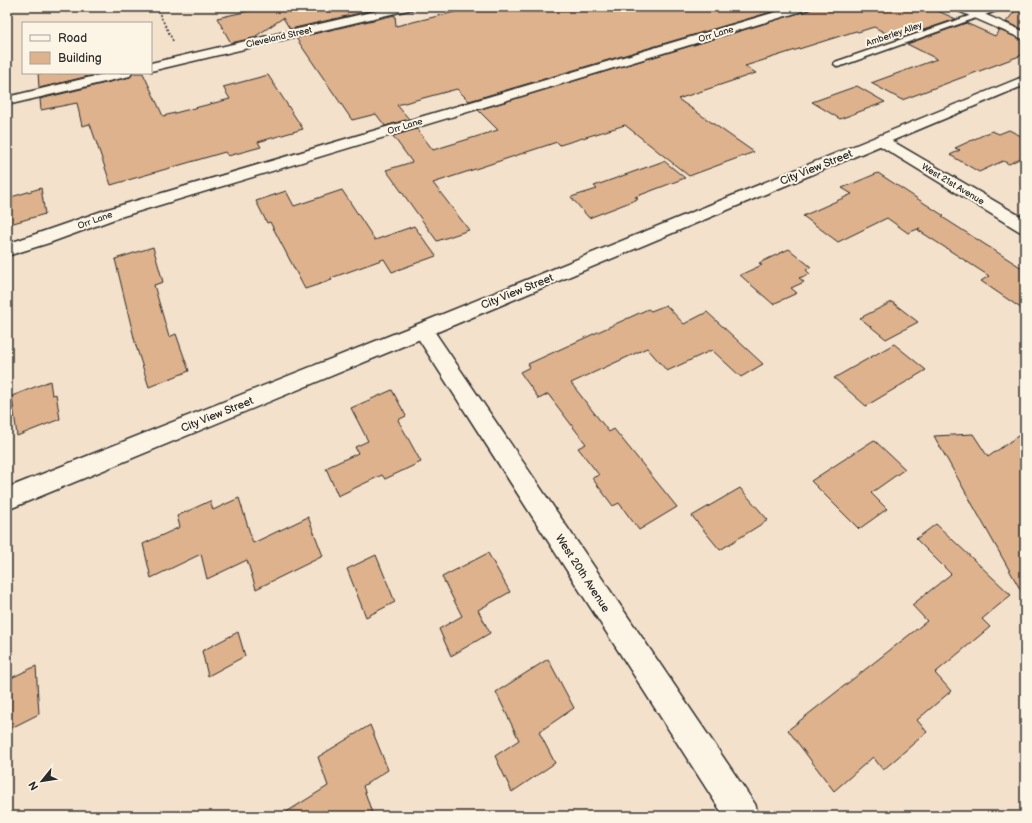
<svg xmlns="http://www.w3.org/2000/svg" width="1032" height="823" viewBox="0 0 1032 823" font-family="'Balsamiq Sans',sans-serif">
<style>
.building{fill:#ddb28d;stroke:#2b2b2b}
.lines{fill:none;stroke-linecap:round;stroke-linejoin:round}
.service-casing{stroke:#2b2b2b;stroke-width:3}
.minor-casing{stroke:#2b2b2b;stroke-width:3}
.tertiary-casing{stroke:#2b2b2b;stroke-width:3}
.path{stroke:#2b2b2b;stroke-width:1.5;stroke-dasharray:2 2;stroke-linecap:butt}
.service{fill:#fcf5e5;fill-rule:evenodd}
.minor{fill:#fcf5e5;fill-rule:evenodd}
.tertiary{fill:#fcf5e5;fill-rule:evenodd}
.labels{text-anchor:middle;stroke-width:4;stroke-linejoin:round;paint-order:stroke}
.far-street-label{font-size:9px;fill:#2b2b2b;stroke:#fcf5e5}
.street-label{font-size:11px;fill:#2b2b2b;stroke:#fcf5e5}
</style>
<rect width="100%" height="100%" fill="#f3e1cb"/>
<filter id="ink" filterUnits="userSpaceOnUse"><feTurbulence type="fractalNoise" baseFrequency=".025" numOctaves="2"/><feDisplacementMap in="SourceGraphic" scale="8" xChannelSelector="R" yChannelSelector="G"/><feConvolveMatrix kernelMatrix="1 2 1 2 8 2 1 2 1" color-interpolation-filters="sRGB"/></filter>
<g filter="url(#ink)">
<path class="building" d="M 267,7 L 386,7 L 290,29 L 283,18 L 253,38 L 231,43 L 217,18 Z
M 476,7 L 788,7 L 469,101 L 457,89 L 397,105 L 409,119 L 385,126 L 376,114 L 352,120 L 296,38 L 395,15 L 396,26 Z
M 812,7 L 929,7 L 956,19 L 897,39 L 874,27 L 858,32 L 856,31 L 745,66 L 756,73 L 678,99 L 754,152 L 689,176 L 625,125 L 560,145 L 557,142 L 433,183 L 469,230 L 437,241 L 386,170 L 412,162 L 393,136 L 417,129 L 433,150 L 498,130 L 478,110 L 809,10 Z
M 1018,7 L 1025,7 L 1025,30 L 1006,22 Z
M 966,23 L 995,36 L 999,30 L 1025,41 L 1025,54 L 902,100 L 871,83 L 937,59 L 907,44 Z
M 38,73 L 102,73 L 39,88 Z
M 133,73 L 143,73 L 163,116 L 230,99 L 223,87 L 268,75 L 303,129 L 258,142 L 261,147 L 228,156 L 225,152 L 111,185 L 90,124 L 82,126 L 77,103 L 41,110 L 40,99 L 130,77 Z
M 857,86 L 885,102 L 840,119 L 812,102 Z
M 1009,130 L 1025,138 L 1025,156 L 1009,164 L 1003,161 L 979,172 L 950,155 L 960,150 L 955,148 L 992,131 L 999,134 Z
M 664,161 L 685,178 L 635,197 L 638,199 L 589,218 L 571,197 L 597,189 L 594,186 Z
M 878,173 L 944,216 L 942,217 L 1025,270 L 1025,311 L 981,281 L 989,276 L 918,230 L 920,228 L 908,233 L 887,218 L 838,242 L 803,216 L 852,194 L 842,188 Z
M 41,188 L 45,214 L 10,224 L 8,198 Z
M 342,190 L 375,240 L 414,226 L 436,256 L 392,272 L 384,259 L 331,278 L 332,280 L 305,289 L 270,222 L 267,223 L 256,201 L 286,191 L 294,206 Z
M 153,247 L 163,282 L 154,285 L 169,337 L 176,334 L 189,371 L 149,387 L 136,346 L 115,259 Z
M 789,249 L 811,267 L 806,270 L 810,274 L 799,278 L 804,282 L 791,288 L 797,293 L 773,304 L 740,275 L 762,265 L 759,263 Z
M 892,302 L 918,322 L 886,339 L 860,318 Z
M 666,305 L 684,324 L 707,312 L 763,364 L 741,377 L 712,350 L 667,371 L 647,348 L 571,383 L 609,432 L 614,429 L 677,507 L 639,530 L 619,503 L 613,506 L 592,478 L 599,475 L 578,448 L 586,444 L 548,394 L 539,399 L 520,372 L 530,367 L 528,364 L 648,309 L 651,311 Z
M 894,344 L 926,370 L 866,406 L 834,378 Z
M 50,381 L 52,395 L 56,394 L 60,419 L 17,436 L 12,396 Z
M 392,390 L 406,416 L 398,420 L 421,462 L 385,479 L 382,475 L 338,496 L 326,468 L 358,453 L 355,447 L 368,441 L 351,408 Z
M 1025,431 L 1025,598 L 934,436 L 973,434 L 988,457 Z
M 874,440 L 905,469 L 871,493 L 887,509 L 859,529 L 811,481 Z
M 740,488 L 768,520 L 720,550 L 692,516 Z
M 239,498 L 253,543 L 308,517 L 323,556 L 256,589 L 247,560 L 207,579 L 201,554 L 151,578 L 143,544 L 180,527 L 177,516 L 210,501 L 213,510 Z
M 936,524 L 1011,595 L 982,619 L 990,627 L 935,673 L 951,691 L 917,720 L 927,732 L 883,770 L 873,757 L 834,791 L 788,730 L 927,621 L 912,605 L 951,574 L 916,539 Z
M 488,553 L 510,592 L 478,610 L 490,633 L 451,656 L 439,629 L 462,616 L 442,577 Z
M 376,555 L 395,602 L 366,617 L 347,569 Z
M 238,632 L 245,656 L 208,676 L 202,651 Z
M 548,659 L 574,708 L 539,732 L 555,763 L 512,792 L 495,756 L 519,740 L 496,692 Z
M 36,666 L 39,714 L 7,730 L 7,680 Z
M 370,725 L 388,770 L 363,786 L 373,816 L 280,816 L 328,786 L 318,757 Z"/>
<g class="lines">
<g class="service-casing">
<path id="service" d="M 995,7 L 1007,7 L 841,66 L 838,67 L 834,64 L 835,62 Z"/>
</g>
<g class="minor-casing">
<path id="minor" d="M 393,7 L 414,7 L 412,9 L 408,10 L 151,71 L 151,63 Z
M 793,7 L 811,7 L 809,9 L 120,217 L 49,243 L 7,256 L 7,244 L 108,209 Z
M 952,7 L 968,7 L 1025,32 L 1025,40 L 954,9 Z
M 108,73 L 132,73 L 130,76 L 7,105 L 7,97 Z
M 882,137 L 887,138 L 1025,219 L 1025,233 L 1019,231 L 877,144 L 875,141 L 877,138 Z
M 423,323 L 430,325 L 755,804 L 759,816 L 724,816 L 416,335 L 413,330 L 416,325 Z"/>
</g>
<g class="tertiary-casing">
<path id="tertiary" d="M 1025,76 L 1025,85 L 430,335 L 7,510 L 7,488 L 416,325 Z"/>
</g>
<path class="path" d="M 156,7 L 173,41"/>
<use href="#service" class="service"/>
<use href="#minor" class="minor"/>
<use href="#tertiary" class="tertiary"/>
</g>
</g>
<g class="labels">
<g class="far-street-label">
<text transform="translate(716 34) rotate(-17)" y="3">Orr Lane</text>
<text transform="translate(894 34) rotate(-19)" y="3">Amberley Alley</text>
<text transform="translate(279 37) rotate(-13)" y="3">Cleveland Street</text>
<text transform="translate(405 126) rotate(-17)" y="3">Orr Lane</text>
<text transform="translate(953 184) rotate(31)" y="3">West 21st Avenue</text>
<text transform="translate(95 220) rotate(-20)" y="3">Orr Lane</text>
</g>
<g class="street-label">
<text transform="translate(816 167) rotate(-22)" y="4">City View Street</text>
<text transform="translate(517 291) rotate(-22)" y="4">City View Street</text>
<text transform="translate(217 414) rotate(-22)" y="4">City View Street</text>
<text transform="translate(583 573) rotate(57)" y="4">West 20th Avenue</text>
</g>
</g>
<rect width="1032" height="823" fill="none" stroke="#fcf5e5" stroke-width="24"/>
<rect x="12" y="12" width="1008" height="799" fill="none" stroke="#2b2b2b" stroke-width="1.5" filter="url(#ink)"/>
<rect x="22" y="22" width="130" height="52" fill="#fcf5e5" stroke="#a8a49b"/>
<rect x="30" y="35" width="20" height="6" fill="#fcf5e5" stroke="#a8a49b"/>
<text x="58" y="42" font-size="12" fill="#2b2b2b">Road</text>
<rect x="30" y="52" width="20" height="12" fill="#ddb28d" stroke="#a8a49b"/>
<text x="58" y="62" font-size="12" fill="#2b2b2b">Building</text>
<g transform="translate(42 781) rotate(240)" stroke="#fcf5e5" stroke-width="3" paint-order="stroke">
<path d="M0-3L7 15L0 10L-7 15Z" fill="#2b2b2b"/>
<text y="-6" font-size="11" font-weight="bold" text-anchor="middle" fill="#2b2b2b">N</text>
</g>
</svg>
